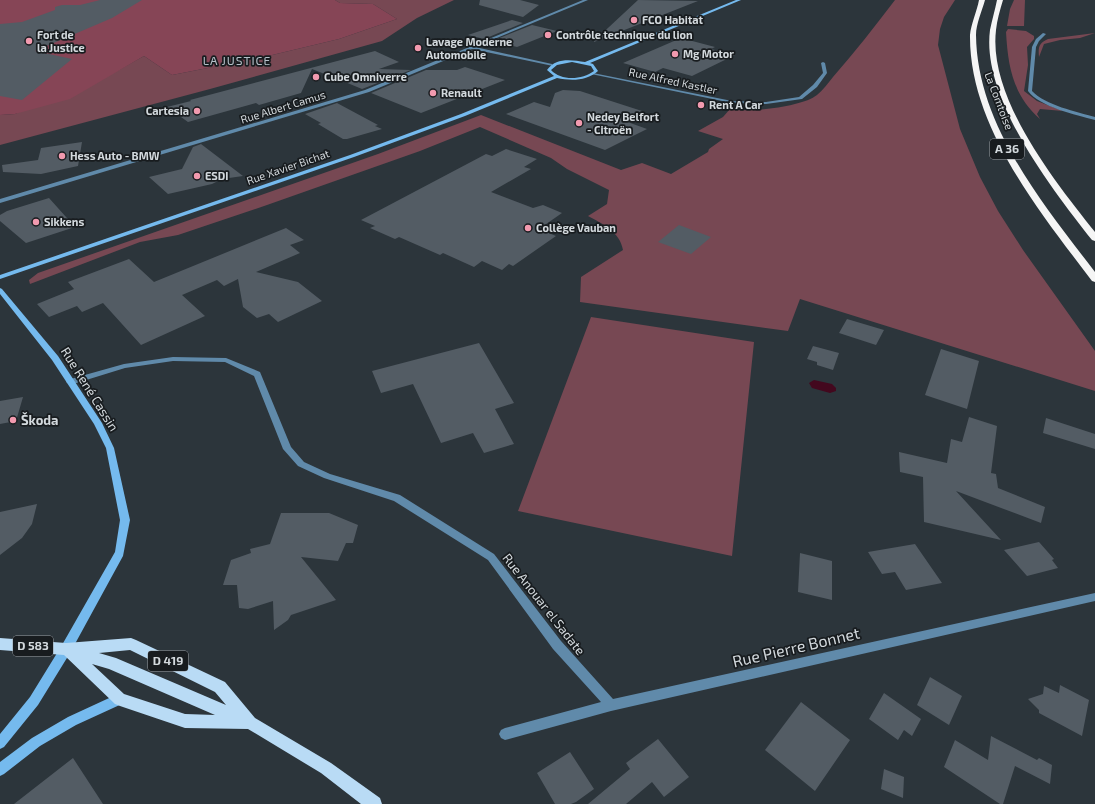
<svg xmlns="http://www.w3.org/2000/svg" width="1095" height="804" viewBox="0 0 1095 804" font-family="'Exo 2',sans-serif">
<style>
.green{fill:#774853}
.forest{fill:#864556}
.water{fill:#43081e}
.building{fill:#535c64}
.lines{fill:none;stroke-linecap:round;stroke-linejoin:round}
.street{fill:#608aaa;fill-rule:evenodd}
.secondary{fill:#75baee;fill-rule:evenodd}
.primary{fill:#b9dbf5;fill-rule:evenodd}
.highway{fill:#f5f5f5;fill-rule:evenodd}
.poi-dot{fill:#f29aaf;stroke:#181c1f;stroke-width:1.5}
.labels{text-anchor:middle;stroke-width:3.5;stroke-linejoin:round;paint-order:stroke}
.far-poi-label{font-size:11px;font-weight:bold;fill:#d3d9dd;stroke:#181c1f;text-anchor:start}
.far-street-label{font-size:11px;fill:#d3d9dd;stroke:#181c1f}
.far-neighbourhood-label{font-size:12px;letter-spacing:1px;fill:#b5c0c9;stroke:#181c1f}
.shield{fill:#181c1f;stroke:#9ba0a4;stroke-width:1}
.shield-label{font-size:12px;font-weight:bold;fill:#d3d9dd}
.street-label{font-size:13px;fill:#d3d9dd;stroke:#181c1f}
.poi-label{font-size:13px;font-weight:bold;fill:#d3d9dd;stroke:#181c1f;text-anchor:start}
.near-street-label{font-size:16px;fill:#d3d9dd;stroke:#181c1f}
</style>
<rect width="100%" height="100%" fill="#2c353b"/>
<path class="green" d="M 335,0 L 454,0 L 417,18 L 382,41 L 210,89 L 0,145 L 0,115 L 15,114 L 119,70 L 144,56 L 172,75 L 268,56 L 339,39 L 397,19 L 373,4 L 340,3 Z
M 895,0 L 955,0 L 944,17 L 940,29 L 938,45 L 960,129 L 980,177 L 998,211 L 1023,250 L 1095,351 L 1095,391 L 800,299 L 788,331 L 580,302 L 581,277 L 623,250 C 620,232 603,224 588,216 L 607,204 L 609,190 L 567,169 L 551,158 L 480,127 L 420,151 L 267,205 L 178,235 L 140,242 L 30,284 L 29,280 L 38,273 L 378,154 L 481,115 L 621,170 L 642,163 L 671,174 L 708,152 L 709,149 L 723,139 L 698,131 L 723,117 L 730,109 C 748,113 802,107 817,95 C 823,90 828,83 833,77 C 855,52 875,26 895,0 Z
M 1014,0 L 1025,0 L 1024,26 L 1007,26 L 1010,9 Z
M 1008,29 L 1026,31 L 1034,36 L 1034,39 L 1027,47 L 1028,65 L 1024,91 L 1037,101 L 1063,111 L 1040,109 L 1037,114 L 1040,119 C 1013,95 1008,67 1006,32 Z
M 1095,33 L 1080,38 L 1060,40 L 1044,44 L 1039,57 C 1038,47 1039,43 1048,39 Z
M 591,317 L 754,342 L 732,556 L 518,511 Z"/>
<path class="forest" d="M 0,0 L 335,0 L 340,3 L 373,4 L 397,19 L 339,39 L 268,56 L 172,75 L 144,56 L 70,99 L 15,114 L 0,115 Z"/>
<path class="water" d="M 814,380 L 832,384 L 836,388 L 836,391 L 830,393 L 812,388 L 809,383 Z"/>
<path class="building" d="M 100,0 L 142,0 L 112,18 L 35,51 L 72,59 L 22,100 L 0,96 L 0,24 L 22,22 L 55,10 L 55,7 L 62,5 L 80,5 Z
M 480,0 L 520,0 L 539,5 L 523,17 L 479,5 Z
M 638,0 L 698,1 L 594,42 L 594,41 Z
M 512,20 L 523,23 L 484,39 L 468,35 Z
M 532,25 L 557,31 L 517,47 L 492,41 Z
M 681,38 L 715,47 L 711,49 L 735,55 L 692,76 L 663,68 L 655,72 L 623,63 Z
M 375,51 L 399,62 L 379,69 L 411,70 L 362,89 L 345,82 L 349,79 L 342,81 L 312,69 L 301,93 L 259,105 L 256,103 L 188,122 L 167,107 L 191,101 L 190,100 Z
M 465,67 L 505,80 L 421,113 L 371,93 L 426,70 L 457,70 Z
M 563,90 L 580,91 L 642,111 L 622,120 L 647,129 L 605,150 L 506,114 L 534,102 L 550,107 L 555,93 Z
M 337,103 L 378,125 L 375,126 L 382,129 L 347,139 L 343,139 L 318,124 L 321,123 L 305,114 Z
M 82,142 L 78,166 L 41,174 L 3,172 L 2,165 L 38,160 L 41,148 Z
M 201,144 L 243,176 L 222,179 L 212,184 L 168,194 L 149,177 L 182,169 L 193,147 Z
M 506,149 L 537,159 L 524,167 L 531,169 L 491,192 L 533,208 L 543,205 L 562,213 L 539,229 L 556,236 L 513,266 L 509,264 L 502,270 L 482,261 L 474,267 L 443,253 L 440,255 L 399,237 L 395,239 L 370,228 L 375,226 L 361,220 L 486,154 L 492,156 Z
M 49,198 L 75,227 L 26,243 L 0,221 L 0,215 L 7,211 Z
M 679,225 L 711,237 L 691,254 L 658,242 Z
M 286,228 L 304,240 L 290,245 L 300,253 L 256,272 L 298,282 L 322,301 L 278,322 L 269,314 L 257,318 L 243,307 L 238,279 L 224,286 L 217,280 L 182,295 L 205,316 L 141,345 L 103,303 L 82,312 L 77,306 L 49,317 L 37,304 L 74,289 L 68,282 L 129,259 L 154,282 Z
M 847,319 L 884,330 L 876,345 L 839,333 Z
M 479,343 L 514,403 L 495,409 L 514,444 L 484,453 L 473,433 L 441,443 L 413,384 L 381,393 L 372,371 Z
M 813,346 L 839,353 L 833,370 L 817,365 L 817,362 L 807,359 Z
M 941,349 L 979,361 L 967,409 L 925,395 Z
M 23,397 L 16,421 L 0,424 L 0,401 Z
M 969,417 L 997,426 L 991,473 L 996,474 L 998,488 L 1045,507 L 1041,523 L 956,491 L 1001,540 L 924,522 L 923,477 L 900,472 L 899,452 L 947,463 L 951,439 L 962,442 Z
M 1046,418 L 1095,434 L 1095,449 L 1043,433 Z
M 37,504 L 32,524 L 22,538 L 0,555 L 0,512 Z
M 281,513 L 329,513 L 358,525 L 353,543 L 346,543 L 338,561 L 301,557 L 336,600 L 291,615 L 288,620 L 274,630 L 273,601 L 248,609 L 239,608 L 237,585 L 223,585 L 231,560 L 251,553 L 250,549 L 270,544 Z
M 1039,542 L 1054,559 L 1052,560 L 1058,568 L 1027,576 L 1004,550 Z
M 915,544 L 942,583 L 906,590 L 895,572 L 882,574 L 868,552 Z
M 800,553 L 832,561 L 832,600 L 798,592 Z
M 930,677 L 962,696 L 949,725 L 917,705 Z
M 1060,685 L 1089,700 L 1082,736 L 1039,713 L 1039,710 L 1028,699 L 1043,694 L 1044,686 L 1059,693 Z
M 884,693 L 921,719 L 912,736 L 904,730 L 898,740 L 869,719 Z
M 801,702 L 850,740 L 815,791 L 765,750 Z
M 991,736 L 1037,760 L 1039,758 L 1052,765 L 1050,784 L 1015,766 L 1003,804 L 1000,804 L 944,767 L 955,740 L 988,760 Z
M 658,739 L 689,777 L 664,797 L 652,782 L 626,804 L 588,804 L 630,769 L 626,763 Z
M 570,752 L 594,789 L 576,802 L 571,804 L 555,804 L 537,773 Z
M 73,758 L 103,804 L 14,804 Z
M 884,769 L 904,777 L 903,798 L 881,789 Z"/>
<g class="lines">
<path class="street" d="M 583,0 L 588,0 L 475,47 L 552,64 L 553,66 L 472,49 L 369,92 L 0,203 L 0,199 L 365,90 Z
M 1043,33 L 1046,34 L 1039,41 L 1036,47 L 1032,91 C 1045,105 1077,112 1095,117 L 1095,120 C 1076,115 1040,107 1028,91 L 1032,47 L 1036,39 Z
M 823,62 L 825,63 L 827,73 L 817,87 L 802,99 L 766,104 L 732,103 L 591,74 L 593,73 L 732,101 L 766,102 L 799,97 L 813,85 L 823,73 L 821,63 Z
M 173,357 L 226,358 L 260,372 L 291,447 L 304,462 L 330,474 L 400,495 L 494,554 L 561,641 L 613,699 L 1095,593 L 1095,601 L 611,711 L 505,740 L 501,738 L 499,734 L 501,730 L 505,728 L 601,702 L 553,649 L 488,560 L 394,501 L 324,478 L 298,466 L 283,449 L 254,376 L 225,362 L 173,361 L 125,368 L 70,385 L 66,382 L 67,380 L 124,364 Z"/>
<path class="secondary" d="M 736,0 L 741,0 L 590,63 L 593,64 L 598,71 C 587,81 571,81 557,78 L 465,116 L 354,157 L 0,279 L 0,275 L 350,155 L 461,114 L 554,76 L 547,70 C 556,57 572,60 585,62 ZM 572,62 L 591,66 L 594,71 C 582,80 561,81 551,70 L 557,65 Z
M 0,288 L 2,289 L 58,356 L 102,423 L 114,448 L 130,520 L 123,556 L 70,653 L 38,705 L 4,747 L 0,749 L 0,734 L 30,697 L 62,645 L 115,552 L 120,520 L 106,448 L 94,424 L 52,360 L 0,294 Z
M 120,693 L 124,695 L 126,699 L 124,703 L 76,725 L 40,746 L 4,774 L 0,776 L 0,762 L 32,738 L 68,717 Z"/>
<path class="primary" d="M 0,638 L 66,643 L 131,638 L 136,640 L 225,682 L 255,718 L 331,763 L 380,798 L 382,804 L 361,804 L 321,773 L 248,729 L 185,728 L 120,706 L 115,704 L 64,655 L 0,650 ZM 130,650 L 215,692 L 226,705 L 116,658 L 99,653 ZM 92,664 L 109,669 L 215,715 L 185,714 L 124,694 Z"/>
<path class="highway" d="M 979,0 L 985,0 C 982,11 976,24 976,35 C 977,125 1043,204 1095,272 L 1095,282 L 1092,281 C 1040,212 969,126 970,35 C 971,24 977,11 979,0 Z
M 997,0 L 1003,0 C 1000,10 997,20 996,30 C 988,98 1055,182 1095,232 L 1095,241 L 1092,240 C 1052,189 981,98 990,30 C 992,20 995,10 997,0 Z"/>
</g>
<g class="poi-dot">
<circle cx="634" cy="20" r="4"/>
<circle cx="548" cy="35" r="4"/>
<circle cx="29" cy="41" r="4"/>
<circle cx="418" cy="48" r="4"/>
<circle cx="675" cy="54" r="4"/>
<circle cx="316" cy="77" r="4"/>
<circle cx="433" cy="93" r="4"/>
<circle cx="701" cy="105" r="4"/>
<circle cx="197" cy="111" r="4"/>
<circle cx="579" cy="123" r="4"/>
<circle cx="62" cy="156" r="4"/>
<circle cx="197" cy="176" r="4"/>
<circle cx="36" cy="222" r="4"/>
<circle cx="528" cy="228" r="4"/>
<circle cx="13" cy="420" r="4"/>
</g>
<g class="labels">
<g class="far-poi-label">
<text x="642" y="24">FCO Habitat</text>
<text x="37" y="39">Fort de<tspan x="37" dy="13">la Justice</tspan></text>
<text x="556" y="39">Contrôle technique du lion</text>
<text x="426" y="46">Lavage Moderne<tspan x="426" dy="13">Automobile</tspan></text>
<text x="683" y="58">Mg Motor</text>
<text x="324" y="81">Cube Omniverre</text>
<text x="441" y="97">Renault</text>
<text x="709" y="109">Rent A Car</text>
<text x="189" y="115" text-anchor="end">Cartesia</text>
<text x="587" y="121">Nedey Belfort<tspan x="587" dy="13">- Citroën</tspan></text>
<text x="70" y="160">Hess Auto - BMW</text>
<text x="205" y="180">ESDI</text>
<text x="44" y="226">Sikkens</text>
<text x="536" y="232">Collège Vauban</text>
</g>
<g class="far-street-label">
<text transform="translate(673 81) rotate(12)" y="4">Rue Alfred Kastler</text>
<text transform="translate(999 101) rotate(69)" y="4">La Comtoise</text>
<text transform="translate(283 107) rotate(-17)" y="4">Rue Albert Camus</text>
<text transform="translate(288 167) rotate(-19)" y="4">Rue Xavier Bichat</text>
</g>
<g class="far-neighbourhood-label">
<text x="237" y="65">LA JUSTICE</text>
</g>
<g class="shield">
<rect x="990" y="139" width="34" height="20" rx="3"/>
<rect x="13" y="636" width="40" height="20" rx="3"/>
<rect x="148" y="651" width="40" height="20" rx="3"/>
</g>
<g class="shield-label">
<text x="1007" y="153">A 36</text>
<text x="33" y="650">D 583</text>
<text x="168" y="665">D 419</text>
</g>
<g class="street-label">
<text transform="translate(90 389) rotate(58)" y="5">Rue René Cassin</text>
<text transform="translate(544 604) rotate(52)" y="5">Rue Anouar el Sadate</text>
</g>
<g class="poi-label">
<text x="21" y="425">Škoda</text>
</g>
<g class="near-street-label">
<text transform="translate(796 647) rotate(-13)" y="6">Rue Pierre Bonnet</text>
</g>
</g>
</svg>
